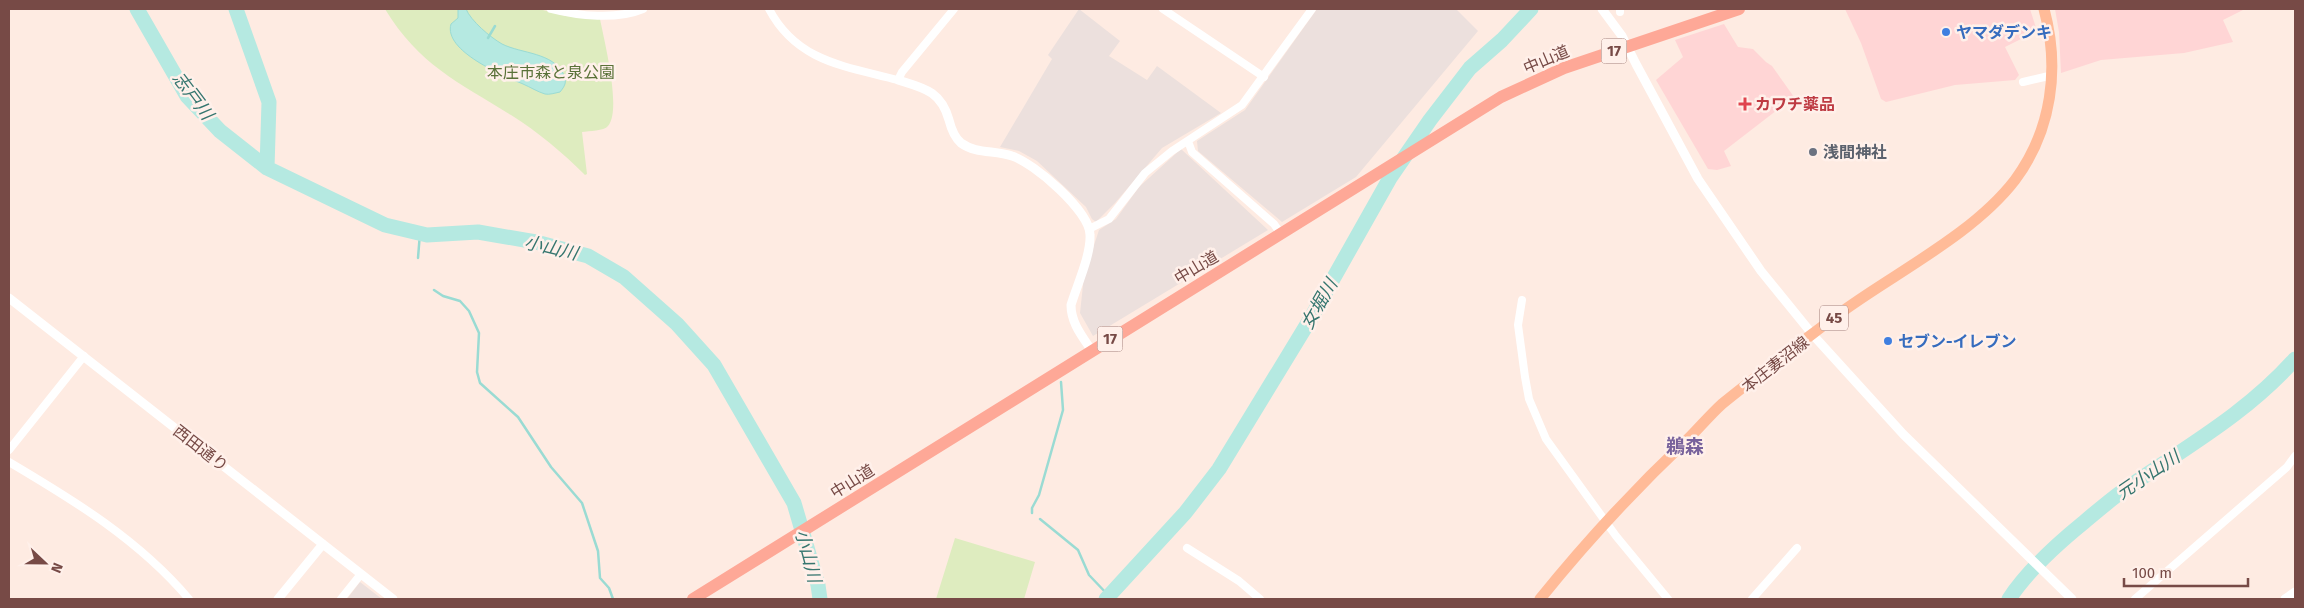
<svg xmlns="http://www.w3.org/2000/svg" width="2304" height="608" viewBox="0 0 2304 608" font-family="'Fira Sans','Noto Sans JP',sans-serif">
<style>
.commercial{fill:#ffd5d5}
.industrial{fill:#ece0dd}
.green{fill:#deecbf}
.water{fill:#b5e9e1;stroke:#9adbd3}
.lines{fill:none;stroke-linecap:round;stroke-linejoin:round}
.stream{stroke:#9adbd3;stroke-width:2.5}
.river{stroke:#b5e9e1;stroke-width:15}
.minor{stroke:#fff;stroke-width:8}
.tertiary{stroke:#fff;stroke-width:9}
.primary{stroke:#ffbb98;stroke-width:11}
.trunk{stroke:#fea897;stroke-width:12}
.shop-dot{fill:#3f7fe0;stroke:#fff0ea;stroke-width:2}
.health-dot{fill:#e0444e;stroke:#fff0ea;stroke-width:2}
.worship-dot{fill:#6b7280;stroke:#fff0ea;stroke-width:2}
.labels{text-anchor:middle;stroke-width:5;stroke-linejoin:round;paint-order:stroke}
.shield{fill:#fff0ea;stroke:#a07c77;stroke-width:1}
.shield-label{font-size:15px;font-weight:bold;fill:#774a46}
.shop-label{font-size:16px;font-weight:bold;fill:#366cbe;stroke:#fff0ea;text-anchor:start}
.street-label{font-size:16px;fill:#774a46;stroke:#fff0ea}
.park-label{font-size:16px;fill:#5a7238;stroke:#fff0ea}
.health-label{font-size:16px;font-weight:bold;fill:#be3a42;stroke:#fff0ea;text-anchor:start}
.worship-label{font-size:16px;font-weight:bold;fill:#5b616d;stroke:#fff0ea;text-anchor:start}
.water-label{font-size:18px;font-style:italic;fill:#36766f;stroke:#fff0ea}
.quarter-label{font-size:19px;font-weight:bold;fill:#77619b;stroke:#fff0ea}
</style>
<rect width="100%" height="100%" fill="#feebe2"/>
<path class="commercial" d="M 1845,9 L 2030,9 L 2037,31 L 2005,47 L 2019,75 L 2015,80 L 1955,85 L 1886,102 L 1881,99 L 1861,43 Z
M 2055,9 L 2245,9 L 2223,20 L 2233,42 L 2184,53 L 2101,60 L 2061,73 L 2059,32 Z
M 1724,24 L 1738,47 L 1753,49 L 1766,62 L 1772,66 L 1794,97 L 1724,151 L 1731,166 L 1717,170 L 1708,169 L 1656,80 L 1683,57 L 1675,40 Z"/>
<path class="industrial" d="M 1079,9 L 1120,41 L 1109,56 L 1147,80 L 1157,66 L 1221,113 L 1162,148 L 1115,203 L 1096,222 L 1092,219 L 1086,207 L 1037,161 L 1019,151 L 1000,147 L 1052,59 L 1048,55 Z
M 1317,9 L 1456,9 L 1478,31 L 1356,177 L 1282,222 L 1198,151 L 1197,141 L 1245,110 Z
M 1181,149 L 1268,230 L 1093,336 L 1080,313 L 1084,276 L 1099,230 L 1116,219 L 1139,187 Z
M 360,582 L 382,599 L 347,599 Z"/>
<path class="green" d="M 385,9 L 539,9 L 566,16 L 600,19 C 604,40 622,110 608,126 C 604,131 589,131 582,132 L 587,174 L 585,175 C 562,152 538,132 511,115 C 458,82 419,65 385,9 Z
M 955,538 L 1035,562 L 1024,599 L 936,599 Z"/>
<path class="water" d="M 458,9 L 466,9 C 471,21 490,37 502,44 C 522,54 553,52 564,75 C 567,82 565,86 560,92 C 555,93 549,95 545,94 C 538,92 530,87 523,84 C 504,76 443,51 451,24 L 458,18 Z"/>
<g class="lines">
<path class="stream" d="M 488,38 L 495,26
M 418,258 L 420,233
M 434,290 L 443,296 L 460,301 L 469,311 L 479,333 L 477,372 L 480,383 L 518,417 L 551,467 L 582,503 L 598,551 L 600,578 L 609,588 L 613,599
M 1032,513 L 1032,508 L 1039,495 L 1063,410 L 1061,382
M 1040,519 L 1078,550 L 1089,575 L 1109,596"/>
<path class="river" d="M 137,9 L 187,96 L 220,131 L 267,168 L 385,225 L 427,235 L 478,232 L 536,242 L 588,256 L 624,277 L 677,324 L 714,365 L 794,503 L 818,585 L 820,599
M 236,9 L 269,102 L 267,168
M 1106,599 L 1185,513 L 1219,469 L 1311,318 L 1390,178 L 1430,120 L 1470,68 L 1502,40 L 1531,9
M 2009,599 C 2028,570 2056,545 2083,523 C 2096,512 2110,500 2124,490 C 2184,448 2245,415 2295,359"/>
<path class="minor" d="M 551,9 C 578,16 617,20 643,9
M 769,9 C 797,62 845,66 898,80 L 902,72 L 954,9
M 1163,9 L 1264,77
M 1620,12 L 1620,9
M 2023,82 L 2053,75
M 1188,141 L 1192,152 L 1274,224 L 1281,234
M 1089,229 L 1109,219 L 1145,173 L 1172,151 L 1242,105 L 1312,9
M 1522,300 L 1518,325 L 1525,377 L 1529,399 L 1546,439 L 1616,536 L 1668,599
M 9,450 L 84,356
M 9,462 C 75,501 139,540 189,599
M 1187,548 L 1239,581 L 1260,599
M 341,599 L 361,574
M 1752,599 L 1797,548
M 2135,599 L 2287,467 L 2295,456"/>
<path class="tertiary" d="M 1602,9 L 1622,36 L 1636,64 L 1698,179 L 1761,271 L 1813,335 L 1903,434 L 2072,599
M 898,80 C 924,88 941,91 949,120 C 951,128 954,137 961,143 C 976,154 995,150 1012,156 C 1034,163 1090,211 1090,235 C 1091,255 1077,285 1071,305 C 1071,323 1082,336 1092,351
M 9,298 L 393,599
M 278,599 L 323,544
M 2285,599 L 2295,592"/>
<path class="primary" d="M 1540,599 C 1586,542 1635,489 1688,439 C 1699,428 1710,415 1722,404 C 1759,374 1798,345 1836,316 C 1892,274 1972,236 2015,180 C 2052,130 2060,68 2044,9"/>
<path class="trunk" d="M 693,599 L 1501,97 L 1564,68 L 1739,9"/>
</g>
<g class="shop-dot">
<circle cx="1946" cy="32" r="5"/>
<circle cx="1888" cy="341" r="5"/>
</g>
<path class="health-dot" d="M1742.5 96.5h5v5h5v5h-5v5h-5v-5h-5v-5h5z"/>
<circle class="worship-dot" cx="1813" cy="152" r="5"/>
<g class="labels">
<g class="shield">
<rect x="1601.5" y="38.5" width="25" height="25" rx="4"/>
<rect x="1820" y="305.5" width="28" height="25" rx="4"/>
<rect x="1097.5" y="326.5" width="25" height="25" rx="4"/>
</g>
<g class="shield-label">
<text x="1614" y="56">17</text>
<text x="1834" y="323">45</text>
<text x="1110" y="344">17</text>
</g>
<g class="shop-label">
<text x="1956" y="38">ヤマダデンキ</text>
<text x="1898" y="347">セブン-イレブン</text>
</g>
<g class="street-label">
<text transform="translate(1546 59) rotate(-23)" y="6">中山道</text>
<text transform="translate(1196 267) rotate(-31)" y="6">中山道</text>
<text transform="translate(1775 364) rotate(-38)" y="6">本庄妻沼線</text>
<text transform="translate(201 448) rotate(38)" y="6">西田通り</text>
<text transform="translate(852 481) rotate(-32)" y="6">中山道</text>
</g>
<g class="park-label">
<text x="551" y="78">本庄市森と泉公園</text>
</g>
<g class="health-label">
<text x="1755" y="110">カワチ薬品</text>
</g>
<g class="worship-label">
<text x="1823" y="158">浅間神社</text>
</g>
<g class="water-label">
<text transform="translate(193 96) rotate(53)" y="6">志戸川</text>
<text transform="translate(551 248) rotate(13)" y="6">小山川</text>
<text transform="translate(1319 304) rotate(-60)" y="6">女堀川</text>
<text transform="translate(2148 475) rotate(-34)" y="6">元小山川</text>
<text transform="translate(808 556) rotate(75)" y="6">小山川</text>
</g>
<g class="quarter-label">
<text x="1685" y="453">鵜森</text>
</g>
</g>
<rect width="2304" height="608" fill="none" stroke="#774a46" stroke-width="20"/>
<g transform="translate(45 563) rotate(112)" stroke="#fff0ea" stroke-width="4" paint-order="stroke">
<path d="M0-4L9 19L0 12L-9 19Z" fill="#774a46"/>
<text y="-8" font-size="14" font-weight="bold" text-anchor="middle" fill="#774a46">N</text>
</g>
<path d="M2124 578v8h124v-8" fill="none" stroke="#774a46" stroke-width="2.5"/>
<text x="2132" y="578" font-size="15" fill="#774a46" stroke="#fff0ea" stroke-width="4" paint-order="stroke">100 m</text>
</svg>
